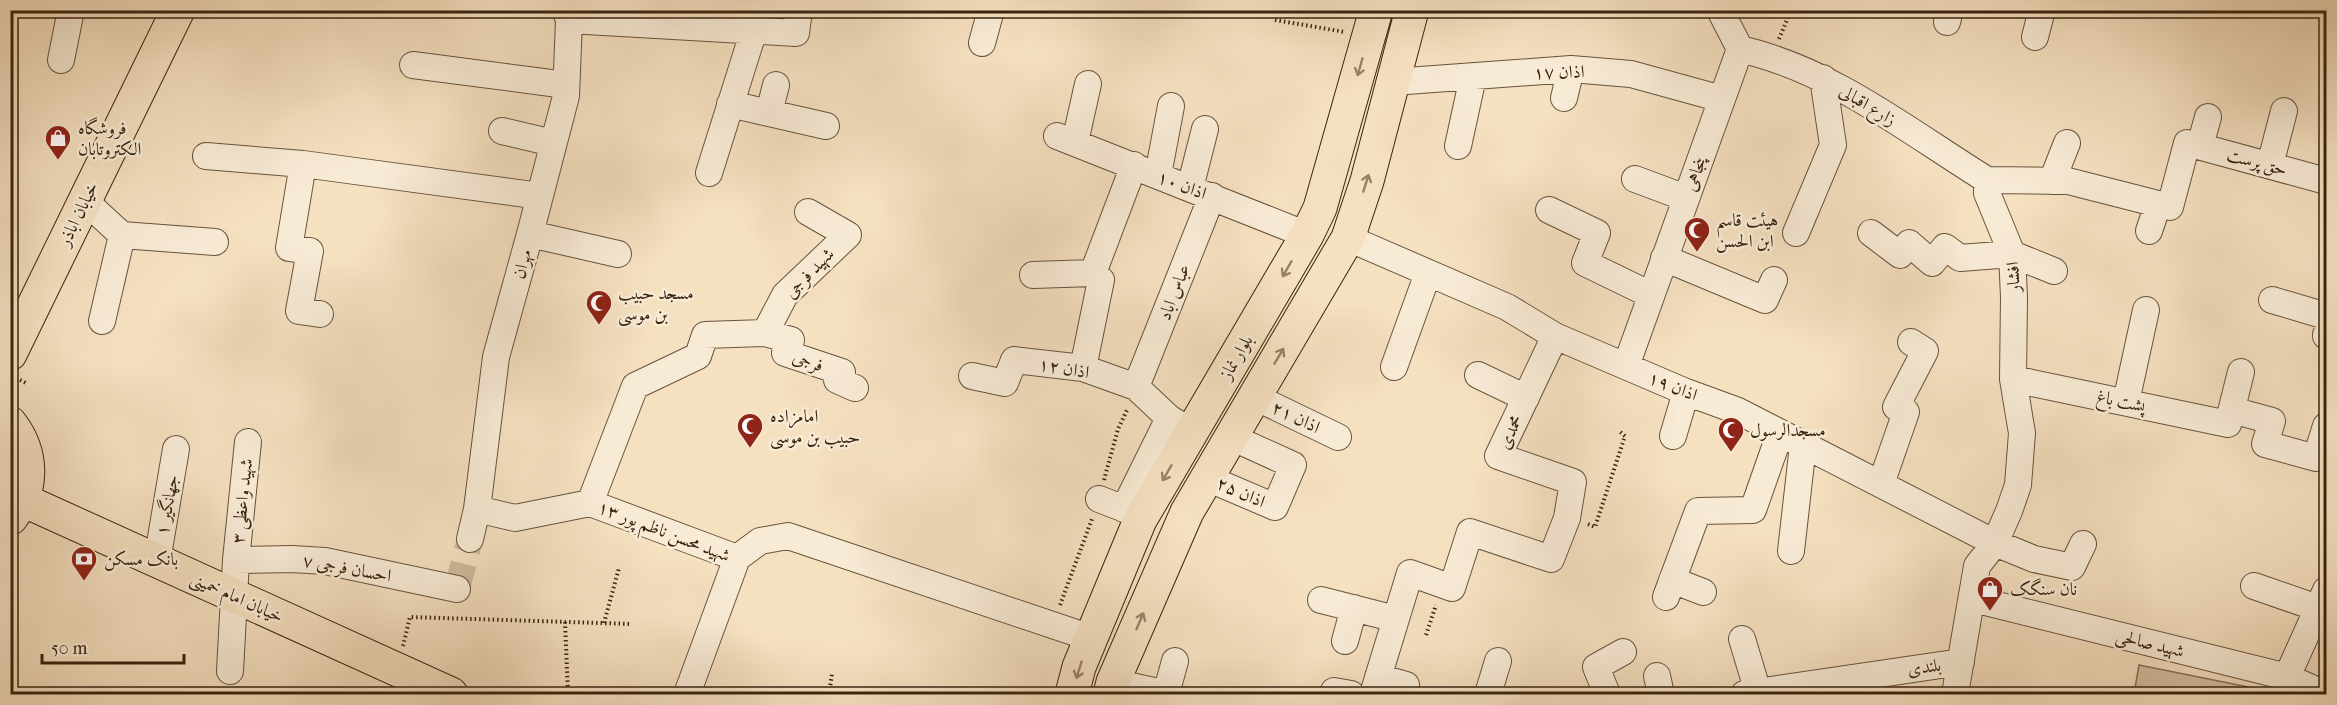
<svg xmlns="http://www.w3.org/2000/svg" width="2337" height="705" viewBox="0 0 2337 705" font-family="'IM FELL French Canon',Amiri,serif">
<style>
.green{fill:#d5c0a2;stroke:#877259;stroke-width:1.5}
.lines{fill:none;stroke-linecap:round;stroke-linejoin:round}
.minor-tunnel{stroke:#cfba9d;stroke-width:26;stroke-dasharray:26 13;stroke-linecap:butt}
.minor-casing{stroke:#68533c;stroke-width:28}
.major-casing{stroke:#392410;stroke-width:35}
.path{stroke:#392410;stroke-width:4;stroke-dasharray:1.5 3;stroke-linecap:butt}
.minor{stroke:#f8ebd6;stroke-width:26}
.major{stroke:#f5e0c0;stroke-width:33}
.oneway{stroke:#978268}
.labels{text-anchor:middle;stroke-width:5;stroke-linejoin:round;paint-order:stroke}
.street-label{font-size:18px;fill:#392410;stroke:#f8ebd6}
.poi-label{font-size:18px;fill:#392410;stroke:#f8ebd6;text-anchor:start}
</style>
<rect width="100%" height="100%" fill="#f5e0c0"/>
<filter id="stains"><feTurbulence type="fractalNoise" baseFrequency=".00333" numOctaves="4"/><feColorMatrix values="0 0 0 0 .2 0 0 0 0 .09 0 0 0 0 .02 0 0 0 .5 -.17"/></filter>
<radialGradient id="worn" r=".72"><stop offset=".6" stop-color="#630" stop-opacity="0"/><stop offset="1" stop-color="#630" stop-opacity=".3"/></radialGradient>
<path class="green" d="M 2139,665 L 2278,693 L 2134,694 Z"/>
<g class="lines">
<path class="minor-tunnel" d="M 457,589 L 470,539"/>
<g class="minor-casing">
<path id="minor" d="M 1720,10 L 1740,49
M 569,20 L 796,33 L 799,10
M 1947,22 L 1950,10
M 2035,37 L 2042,10
M 982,43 L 991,10
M 1740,49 C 1832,70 1908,131 1987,180
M 61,60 L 71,10
M 413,65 L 566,85
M 1393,82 L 1571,69 L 1631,74 L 1722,99
M 1564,98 L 1571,69
M 730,104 L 826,126
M 769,113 L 776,85
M 502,131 L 553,143
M 1057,136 L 1307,235
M 1075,142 L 1088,84
M 1458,146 L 1473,77
M 2200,146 L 2208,117
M 206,156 L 303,164 L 540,196
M 303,164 L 289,248 L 310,251 L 299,311 L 320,314
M 2270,165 L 2284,111
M 709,173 L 754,30
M 1158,175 L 1171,106
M 1635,179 L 1686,198
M 1987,180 L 2068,181 L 2170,207 L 2187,143 L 2326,181
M 2052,181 L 2067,143
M 1190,188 L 1205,129
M 85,201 L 122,235 L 215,242
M 1549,210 L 1597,233 L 1585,263 L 1651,295
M 2149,231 L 2158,204
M 1796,233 L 1833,145 L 1823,78
M 1871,233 L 1900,255 L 1909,243 L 1932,263 L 1945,247 L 1960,258 L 2012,254 L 2054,271
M 530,234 L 618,254
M 1348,238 L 1507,307 L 1555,336 L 1686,392 L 1738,411 L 1995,543 L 2034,559 L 2072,567 L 2083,544
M 1664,258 L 1765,300 L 1774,280
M 1093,273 L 1134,165
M 1033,275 L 1093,273
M 2272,300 L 2326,316
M 102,321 L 122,235
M 765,333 L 791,340 L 785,353 L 842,372 L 837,380 L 855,388
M 2326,336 L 2326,335
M 1626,366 L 1740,49
M 1394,367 L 1428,273
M 1083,368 L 1101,280 L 1093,273
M 1478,375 L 1526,398
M 972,376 L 1005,383 L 1014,360 L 1083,368 L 1136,387 L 1169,418 L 1192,432
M 2013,379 L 2228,424 L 2241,372
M 1136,387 L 1212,196
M 1255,397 L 1338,437
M 2126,402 L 2146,310
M 2232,410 L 2272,421 L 2265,444 L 2316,458 L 2326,426
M 1673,436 L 1686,392
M 1207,478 L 1275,507 L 1293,465 L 1231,437
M 1881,484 L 1906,412 L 1896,407 L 1925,351 L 1911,342
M 1099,499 L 1138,514
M 590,503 L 635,386 L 698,356 L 705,335 L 765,333 L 785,295 L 848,235 L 808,212
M 590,503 L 737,558 L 687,694
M 477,509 L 515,518 L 590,503
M 1124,509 L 1169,418
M 470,539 L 477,509 L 496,357 L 530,234 L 566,96 L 569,20 L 565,10
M 1791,551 L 1803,445
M 737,558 L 760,541 L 788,536 L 1091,638
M 236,560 L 292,559 L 325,561 L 457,589
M 157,561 L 176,449
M 1672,580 L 1703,592
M 2254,586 L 2326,611
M 1666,597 L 1698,511 L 1753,510 L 1780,433
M 1973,599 L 2287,677 L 2325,694
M 1321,600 L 1396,619
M 1742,639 L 1758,692
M 1345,641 L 1354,608
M 230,671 L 236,560 L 248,442
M 1657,676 L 1661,694
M 1378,677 L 1406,685
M 2287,677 L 2326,590
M 1113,682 L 1167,694
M 1334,691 L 1351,694
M 1166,694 L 1175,661
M 1373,694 L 1410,573 L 1452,588 L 1470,532 L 1551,559 L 1567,518 L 1573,482 L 1498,456 L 1555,336
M 1488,694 L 1498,661
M 1607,694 L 1596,667 L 1623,652
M 1744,694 L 1961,662
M 1955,694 L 1977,566 L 1995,543 L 2009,511 L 2018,485 L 2022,433 L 2013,379 L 2014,297 L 2012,254 L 1987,193 L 1987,180"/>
</g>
<g class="major-casing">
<path id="major" d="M 10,354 L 178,10
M 10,423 C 33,452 34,489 11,518
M 23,500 L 451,694
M 1072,694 L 1079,667 L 1140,520 L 1307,235 L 1320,208 L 1376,10
M 1110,694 L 1113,682 L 1187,512 L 1348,238 L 1367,181 L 1412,10"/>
</g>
<path class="path" d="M 1275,20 L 1345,32
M 1779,39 L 1791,10
M 16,378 L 26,383
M 1104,480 L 1118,429 L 1128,408
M 1588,524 L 1595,527 L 1625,436 L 1619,431
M 1060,605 L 1092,519
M 565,622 L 568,694
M 604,623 L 619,568
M 1426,635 L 1436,605
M 403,646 L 410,617 L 632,624
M 829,694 L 832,674"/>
<use href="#minor" class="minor"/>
<use href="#major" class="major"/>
</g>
<defs><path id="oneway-shaft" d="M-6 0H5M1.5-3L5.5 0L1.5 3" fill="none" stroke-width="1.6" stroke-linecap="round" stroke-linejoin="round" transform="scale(1.5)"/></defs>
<g class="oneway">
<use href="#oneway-shaft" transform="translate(1360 67) rotate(106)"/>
<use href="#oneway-shaft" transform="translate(1366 183) rotate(-73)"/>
<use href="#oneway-shaft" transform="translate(1287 269) rotate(120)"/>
<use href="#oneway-shaft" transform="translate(1279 356) rotate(-59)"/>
<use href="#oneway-shaft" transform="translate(1167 473) rotate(120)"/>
<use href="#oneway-shaft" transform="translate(1140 621) rotate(-67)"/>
<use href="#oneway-shaft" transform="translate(1079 670) rotate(107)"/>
</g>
<defs>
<g id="shop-pin" transform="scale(1.35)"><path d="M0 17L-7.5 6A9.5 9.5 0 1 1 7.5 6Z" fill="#8f2418" stroke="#f8ebd6"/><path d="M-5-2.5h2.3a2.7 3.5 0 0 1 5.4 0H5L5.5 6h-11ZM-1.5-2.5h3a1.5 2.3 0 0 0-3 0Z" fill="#fff"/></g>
<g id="mosque-pin" transform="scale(1.35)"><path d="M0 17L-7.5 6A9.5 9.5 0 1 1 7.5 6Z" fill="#8f2418" stroke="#f8ebd6"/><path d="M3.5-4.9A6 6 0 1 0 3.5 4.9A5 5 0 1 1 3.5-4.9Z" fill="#fff"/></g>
<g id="bank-pin" transform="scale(1.35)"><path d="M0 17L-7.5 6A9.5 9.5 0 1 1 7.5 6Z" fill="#8f2418" stroke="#f8ebd6"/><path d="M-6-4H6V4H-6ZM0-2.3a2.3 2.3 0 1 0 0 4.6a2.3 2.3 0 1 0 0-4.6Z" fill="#fff"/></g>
</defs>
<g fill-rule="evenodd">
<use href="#shop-pin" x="58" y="138"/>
<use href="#mosque-pin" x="1697" y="230"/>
<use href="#mosque-pin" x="599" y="303"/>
<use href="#mosque-pin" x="750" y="426"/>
<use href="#mosque-pin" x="1731" y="430"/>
<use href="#bank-pin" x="84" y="559"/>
<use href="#shop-pin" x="1990" y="589"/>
</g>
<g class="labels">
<g class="street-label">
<text transform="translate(1559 72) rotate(-1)" y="6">اذان ۱۷</text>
<text transform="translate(1868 105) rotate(31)" y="6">زارع اقبالی</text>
<text transform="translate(2257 162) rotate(15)" y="6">حق پرست</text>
<text transform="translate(1695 174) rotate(-70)" y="6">پنجاهی</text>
<text transform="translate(1182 185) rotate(21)" y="6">اذان ۱۰</text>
<text transform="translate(78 214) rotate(-64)" y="6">خیابان اباذر</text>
<text transform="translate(522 264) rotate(-74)" y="6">مهران</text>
<text transform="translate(809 273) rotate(-46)" y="6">شهید فرجی</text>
<text transform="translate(2013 277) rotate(-93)" y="6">افشار</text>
<text transform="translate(1174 292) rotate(-69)" y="6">عباس اباد</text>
<text transform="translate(1236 357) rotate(-60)" y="6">بلوار نماز</text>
<text transform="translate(808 361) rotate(19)" y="6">فرجی</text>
<text transform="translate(1064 368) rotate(10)" y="6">اذان ۱۲</text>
<text transform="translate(1673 386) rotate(22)" y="6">اذان ۱۹</text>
<text transform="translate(2121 401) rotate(12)" y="6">پشت باغ</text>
<text transform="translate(1296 417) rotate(26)" y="6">اذان ۲۱</text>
<text transform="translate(1510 432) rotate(-65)" y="6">محمدی</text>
<text transform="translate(1241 492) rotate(24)" y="6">اذان ۲۵</text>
<text transform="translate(242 501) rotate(-84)" y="6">شهید واعظی ۳</text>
<text transform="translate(167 505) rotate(-80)" y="6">جهانگیر ۱</text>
<text transform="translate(664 531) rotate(21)" y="6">شهید محسن ناظم پور ۱۳</text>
<text transform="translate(347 568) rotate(10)" y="6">احسان فرجی ۷</text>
<text transform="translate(237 597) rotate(24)" y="6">خیابان امام خمینی</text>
<text transform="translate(2150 643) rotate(14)" y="6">شهید صالحی</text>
<text transform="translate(1924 667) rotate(-9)" y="6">بلندی</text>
</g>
<g class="poi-label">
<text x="78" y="134">فروشگاه<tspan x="78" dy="21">الکتروتابان</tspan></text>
<text x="1716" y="226">هیئت قاسم<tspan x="1716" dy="21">ابن الحسن</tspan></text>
<text x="618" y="299">مسجد حبیب<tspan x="618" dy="21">بن موسی</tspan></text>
<text x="770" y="422">امامزاده<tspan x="770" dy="21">حبیب بن موسی</tspan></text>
<text x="1750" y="436">مسجدالرسول</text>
<text x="104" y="565">بانک مسکن</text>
<text x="2010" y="595">نان سنگک</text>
</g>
</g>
<rect width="2337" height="705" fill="none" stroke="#f5e0c0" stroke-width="36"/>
<rect x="12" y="12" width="2313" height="681" fill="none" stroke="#392410" stroke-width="3"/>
<rect x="18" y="18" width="2301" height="669" fill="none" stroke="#392410" stroke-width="1.5"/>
<path d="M42 654v9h142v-9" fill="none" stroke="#392410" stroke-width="3"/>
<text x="51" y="654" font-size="18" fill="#392410" stroke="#f8ebd6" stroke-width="4.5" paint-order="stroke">50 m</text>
<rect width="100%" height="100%" filter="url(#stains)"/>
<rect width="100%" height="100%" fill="url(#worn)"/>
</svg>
